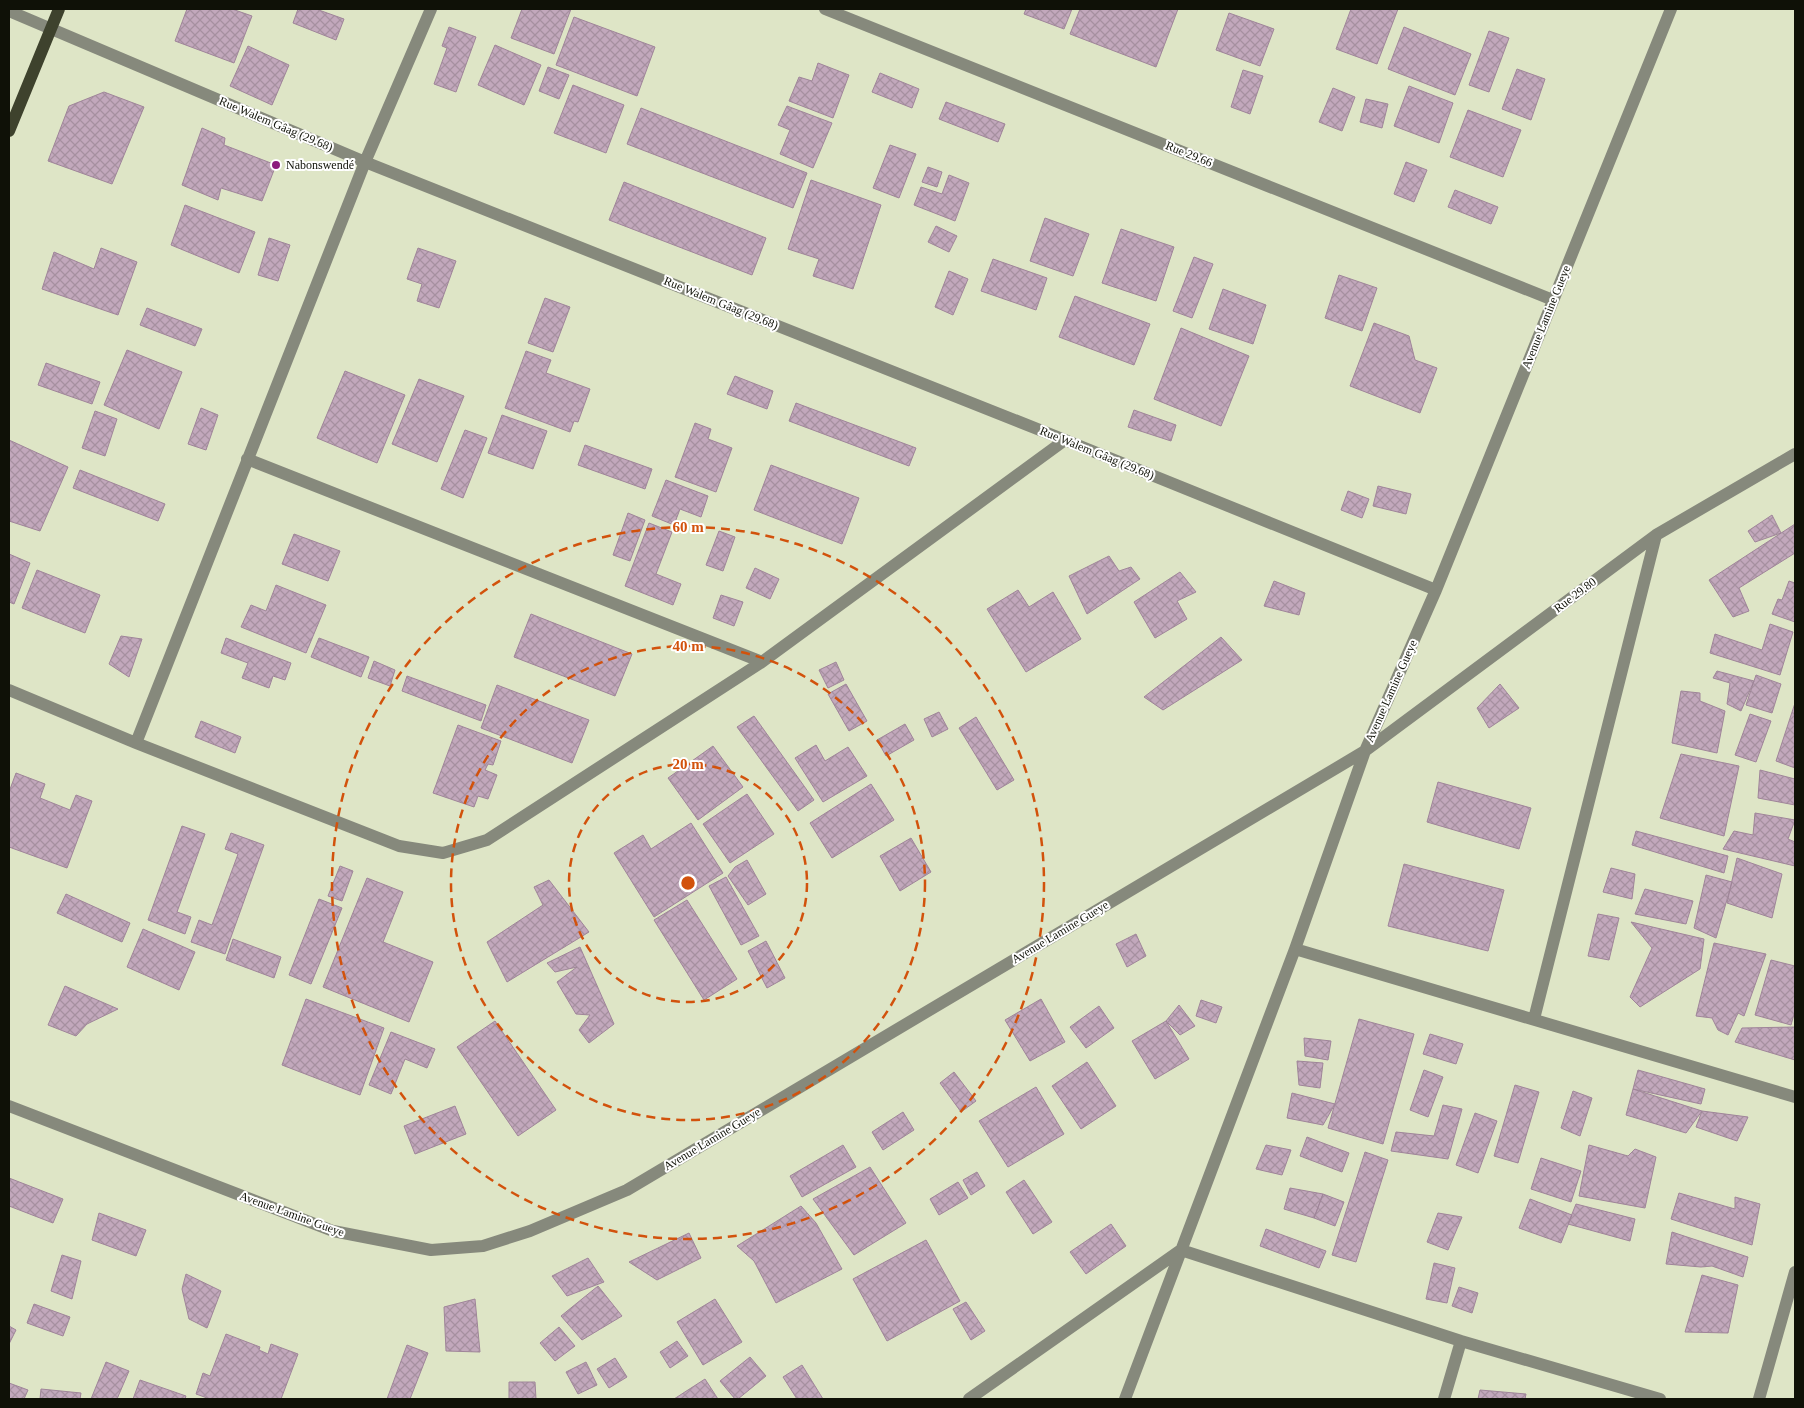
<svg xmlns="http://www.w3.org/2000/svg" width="1804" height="1408" viewBox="0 0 1804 1408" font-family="Georgia,serif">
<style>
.building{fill:url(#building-cross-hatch);stroke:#9f8599}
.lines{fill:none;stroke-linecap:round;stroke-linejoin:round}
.minor{stroke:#86897c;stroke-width:12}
.major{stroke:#3e422d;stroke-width:12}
.ring{fill:none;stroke:#d2520c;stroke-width:2.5;stroke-dasharray:9 6}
.poi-dot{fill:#8c1b7d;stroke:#fff;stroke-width:2}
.labels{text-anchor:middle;stroke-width:4;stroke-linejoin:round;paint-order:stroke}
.street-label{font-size:12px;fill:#0f1107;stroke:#fff}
.poi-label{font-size:12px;fill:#0f1107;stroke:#fff;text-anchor:start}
.centre{fill:#d2520c;stroke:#fff;stroke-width:2.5}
.ring-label{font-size:15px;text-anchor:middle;font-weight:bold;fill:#d2520c;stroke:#fff;stroke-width:4;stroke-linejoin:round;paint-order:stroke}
</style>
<defs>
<pattern id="building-cross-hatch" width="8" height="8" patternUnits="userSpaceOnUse" patternTransform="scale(1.25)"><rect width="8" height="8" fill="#c2a8bc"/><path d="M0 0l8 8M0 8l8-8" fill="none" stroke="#a690a0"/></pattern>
</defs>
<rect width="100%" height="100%" fill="#dee5c6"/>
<path class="building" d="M 187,9 L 232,9 L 252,16 L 234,63 L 175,41 Z
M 298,9 L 316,9 L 344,19 L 336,40 L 293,23 Z
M 522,9 L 571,9 L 554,54 L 511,38 Z
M 1026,9 L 1072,9 L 1064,29 L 1024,14 Z
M 1080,9 L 1178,9 L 1156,67 L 1070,34 Z
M 1351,9 L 1398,9 L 1377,64 L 1336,49 Z
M 1229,13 L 1274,29 L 1260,66 L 1216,50 Z
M 574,17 L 655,47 L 637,96 L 556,65 Z
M 449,27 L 476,37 L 456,92 L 434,84 L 447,48 L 442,46 Z
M 1404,27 L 1471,54 L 1455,95 L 1388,69 Z
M 1489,31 L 1509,38 L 1489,92 L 1469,85 Z
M 495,45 L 541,65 L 524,105 L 478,85 Z
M 248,46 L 289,65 L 272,105 L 230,86 Z
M 818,63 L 849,75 L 833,118 L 789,101 L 799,77 L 812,81 Z
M 548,67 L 569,75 L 559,99 L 539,91 Z
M 1517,69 L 1545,79 L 1531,120 L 1502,109 Z
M 1243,70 L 1263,76 L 1250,114 L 1231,107 Z
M 880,73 L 919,89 L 912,108 L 872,92 Z
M 573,85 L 624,105 L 606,153 L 554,133 Z
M 1409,86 L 1453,103 L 1439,143 L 1394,126 Z
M 1333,88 L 1355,97 L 1342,131 L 1319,122 Z
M 104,92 L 144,107 L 112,184 L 48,161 L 69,106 Z
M 1366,99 L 1388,104 L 1382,128 L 1360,122 Z
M 946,102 L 1005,124 L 998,142 L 939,119 Z
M 787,106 L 832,123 L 813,168 L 780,154 L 790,130 L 778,125 Z
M 641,108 L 807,173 L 793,208 L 627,144 Z
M 1468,110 L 1521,130 L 1503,177 L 1450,157 Z
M 202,128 L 225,138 L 224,145 L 276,165 L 262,201 L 221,188 L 218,200 L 182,185 Z
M 890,145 L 916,154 L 899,198 L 873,188 Z
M 1406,162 L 1427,170 L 1414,202 L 1394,194 Z
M 928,167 L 942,172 L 937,187 L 922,182 Z
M 949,175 L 969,183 L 955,221 L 914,205 L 921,187 L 942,194 Z
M 811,180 L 881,205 L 853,289 L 813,276 L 819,259 L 788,249 Z
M 624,182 L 766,238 L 752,275 L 609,220 Z
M 1455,190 L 1498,207 L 1491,224 L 1448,207 Z
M 185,205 L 255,232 L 239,273 L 171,245 Z
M 1045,218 L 1089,234 L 1073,276 L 1030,261 Z
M 936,226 L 957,236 L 949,252 L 928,242 Z
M 1121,229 L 1174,247 L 1156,301 L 1102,283 Z
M 269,238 L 290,245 L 278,281 L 258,275 Z
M 101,248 L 137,262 L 118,315 L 42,289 L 54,252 L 94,269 Z
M 418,248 L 456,261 L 439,308 L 417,301 L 422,284 L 407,279 Z
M 1194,257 L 1213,264 L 1192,318 L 1173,311 Z
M 993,259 L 1047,278 L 1036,310 L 981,291 Z
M 949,271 L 968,279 L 953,315 L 935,307 Z
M 1339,275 L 1377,288 L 1362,331 L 1325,318 Z
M 1223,289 L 1266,305 L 1253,344 L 1209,329 Z
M 1075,296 L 1150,324 L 1134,365 L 1059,337 Z
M 545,298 L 570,307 L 553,352 L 528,343 Z
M 147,308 L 202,329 L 195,346 L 140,325 Z
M 1374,323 L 1409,336 L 1415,360 L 1437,368 L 1420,413 L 1350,386 Z
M 1181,328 L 1249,356 L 1221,426 L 1154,399 Z
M 127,350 L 182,372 L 159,429 L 104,405 Z
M 526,351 L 551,360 L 546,373 L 590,389 L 578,422 L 574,421 L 570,432 L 505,408 Z
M 46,363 L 100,382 L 92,404 L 38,385 Z
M 345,371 L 405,395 L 377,463 L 317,438 Z
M 735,376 L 773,391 L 767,409 L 727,394 Z
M 419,379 L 464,396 L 437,462 L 392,444 Z
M 796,403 L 916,448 L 909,466 L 789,421 Z
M 201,408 L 218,415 L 206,450 L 188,444 Z
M 1134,410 L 1176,425 L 1171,441 L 1128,427 Z
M 95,411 L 117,419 L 105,456 L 82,448 Z
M 502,415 L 547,431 L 533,469 L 488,453 Z
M 695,423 L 711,429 L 708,439 L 732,448 L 716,492 L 675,477 Z
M 465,430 L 487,438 L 463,498 L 441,489 Z
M 9,440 L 68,467 L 40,531 L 9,521 Z
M 585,445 L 652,469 L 645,489 L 578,465 Z
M 771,465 L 859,498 L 842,544 L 754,510 Z
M 80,470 L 165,504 L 158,521 L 73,488 Z
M 666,480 L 708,496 L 701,517 L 680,509 L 674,525 L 652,516 Z
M 1378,486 L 1411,494 L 1406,514 L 1373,506 Z
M 1348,491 L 1369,499 L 1362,518 L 1341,510 Z
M 628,513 L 645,520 L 630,561 L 613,555 Z
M 1772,515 L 1781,533 L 1755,542 L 1748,531 Z
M 649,523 L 672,532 L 656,574 L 681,584 L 673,605 L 625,586 Z
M 1795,524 L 1795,553 L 1739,588 L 1749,611 L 1733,617 L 1709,580 Z
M 719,531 L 735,537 L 723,571 L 706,565 Z
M 294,534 L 340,551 L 328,581 L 282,564 Z
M 9,554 L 30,563 L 14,604 L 9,602 Z
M 1109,556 L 1119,571 L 1131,567 L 1140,579 L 1087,614 L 1069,576 Z
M 755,568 L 779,579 L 770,599 L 746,588 Z
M 37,570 L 100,595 L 85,633 L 22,608 Z
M 1180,572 L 1196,592 L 1177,601 L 1187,619 L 1155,638 L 1134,602 Z
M 1274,581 L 1305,593 L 1299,615 L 1264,606 Z
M 1789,581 L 1795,583 L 1795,622 L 1772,614 L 1778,599 L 1782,600 Z
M 276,585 L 326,605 L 306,653 L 241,627 L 251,605 L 266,611 Z
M 1018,590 L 1029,607 L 1053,592 L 1081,639 L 1026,672 L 987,609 Z
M 721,595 L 743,602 L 734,626 L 713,618 Z
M 531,614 L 632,654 L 615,696 L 514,657 Z
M 1770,624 L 1793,632 L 1780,675 L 1710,653 L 1715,634 L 1762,650 Z
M 121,636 L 142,639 L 129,677 L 109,664 Z
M 1221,637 L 1242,660 L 1163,710 L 1144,697 Z
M 226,638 L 291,663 L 285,680 L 273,676 L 269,688 L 242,678 L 248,663 L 221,653 Z
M 319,638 L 369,657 L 361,677 L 311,657 Z
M 374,661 L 395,670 L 390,686 L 368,678 Z
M 836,662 L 844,680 L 828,688 L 819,670 Z
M 1717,671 L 1754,681 L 1741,711 L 1727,704 L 1730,683 L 1713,678 Z
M 1756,675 L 1781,684 L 1772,713 L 1746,705 Z
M 407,676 L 486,705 L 481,721 L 402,691 Z
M 846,684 L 867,721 L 849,731 L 828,694 Z
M 1500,684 L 1519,708 L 1489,728 L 1477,708 Z
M 497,685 L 589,720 L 572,763 L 481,728 Z
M 1681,691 L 1700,693 L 1700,701 L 1725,711 L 1717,753 L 1672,743 Z
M 1795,703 L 1795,768 L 1776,761 Z
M 939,712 L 948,729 L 932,737 L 924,719 Z
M 1750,714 L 1771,721 L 1756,762 L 1735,755 Z
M 754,716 L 814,800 L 798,811 L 737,727 Z
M 976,717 L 1014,780 L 997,790 L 959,728 Z
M 201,721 L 241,737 L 235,753 L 195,737 Z
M 905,724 L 914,740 L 886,756 L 877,740 Z
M 458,725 L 501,741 L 493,765 L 488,764 L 485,770 L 497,775 L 488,799 L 478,796 L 474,807 L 433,793 Z
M 816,745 L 825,761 L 848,747 L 867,776 L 823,802 L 795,758 Z
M 713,746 L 743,787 L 698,820 L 668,778 Z
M 1681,754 L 1739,766 L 1724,836 L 1660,818 Z
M 1760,770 L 1795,779 L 1795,805 L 1758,798 Z
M 16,773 L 45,784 L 40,798 L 70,810 L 76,795 L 92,801 L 67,868 L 9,847 L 9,792 Z
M 1438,782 L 1531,808 L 1519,849 L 1427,822 Z
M 871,784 L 894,820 L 832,858 L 810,823 Z
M 747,794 L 774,834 L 730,863 L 703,824 Z
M 1755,813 L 1795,820 L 1788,839 L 1795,842 L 1795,866 L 1723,849 L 1734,831 L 1753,835 Z
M 691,823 L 723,873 L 654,917 L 614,853 L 643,835 L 651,849 Z
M 182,826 L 205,834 L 177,912 L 191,917 L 185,934 L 148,920 Z
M 1636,831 L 1728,856 L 1724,873 L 1632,845 Z
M 231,833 L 264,845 L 225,954 L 191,942 L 199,920 L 212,925 L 238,854 L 225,849 Z
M 911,838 L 931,872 L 900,891 L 880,856 Z
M 1737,858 L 1782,874 L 1772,918 L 1727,903 Z
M 747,860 L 766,894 L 748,905 L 728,876 L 735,867 Z
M 1404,864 L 1504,890 L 1488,951 L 1388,926 Z
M 340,866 L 353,871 L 342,901 L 328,896 Z
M 1611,868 L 1635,874 L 1632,899 L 1603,892 Z
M 1706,875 L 1732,882 L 1716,938 L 1694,928 Z
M 726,877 L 759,936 L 741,945 L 709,886 Z
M 367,878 L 403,892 L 383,942 L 433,962 L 409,1022 L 323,987 Z
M 549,880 L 589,932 L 507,982 L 487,942 L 543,905 L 534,887 Z
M 1645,889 L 1693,901 L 1686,924 L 1635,914 Z
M 66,894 L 130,923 L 122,942 L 57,913 Z
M 319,899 L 342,908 L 311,984 L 289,975 Z
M 687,900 L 737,979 L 704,1000 L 654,920 Z
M 1598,914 L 1619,918 L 1609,960 L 1588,956 Z
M 1631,922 L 1704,939 L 1700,969 L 1640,1007 L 1630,997 L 1652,948 Z
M 143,929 L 195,952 L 179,990 L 127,967 Z
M 1136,934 L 1146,956 L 1127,967 L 1116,944 Z
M 233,939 L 281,957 L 274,978 L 226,960 Z
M 766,941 L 785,978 L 767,988 L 748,951 Z
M 1714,943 L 1766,954 L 1744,1016 L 1738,1013 L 1728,1035 L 1718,1030 L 1712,1018 L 1696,1016 Z
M 580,947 L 614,1024 L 589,1043 L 579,1030 L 590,1015 L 576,1014 L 557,982 L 577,967 L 555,972 L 547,963 Z
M 1771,960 L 1795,966 L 1795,1011 L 1791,1025 L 1755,1015 Z
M 65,986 L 118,1009 L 87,1024 L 76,1036 L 48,1025 Z
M 306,999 L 384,1028 L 360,1095 L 282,1065 Z
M 1041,999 L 1065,1042 L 1030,1061 L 1005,1020 Z
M 1201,1000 L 1222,1007 L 1216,1023 L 1196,1016 Z
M 1179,1005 L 1195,1026 L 1180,1035 L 1166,1021 Z
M 1099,1006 L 1114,1028 L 1086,1048 L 1070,1027 Z
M 1359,1019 L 1414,1034 L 1383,1144 L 1328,1128 Z
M 495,1021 L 556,1110 L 518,1136 L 457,1047 Z
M 1166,1021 L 1189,1059 L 1155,1079 L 1132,1041 Z
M 1795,1027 L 1795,1060 L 1735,1042 L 1742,1028 Z
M 391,1032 L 435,1049 L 427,1068 L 405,1059 L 391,1094 L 369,1085 Z
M 1430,1034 L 1463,1044 L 1456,1064 L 1423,1054 Z
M 1304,1038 L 1331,1041 L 1328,1060 L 1305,1056 Z
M 1297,1061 L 1323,1063 L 1320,1088 L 1299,1085 Z
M 1087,1062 L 1116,1106 L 1081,1129 L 1052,1086 Z
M 1424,1070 L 1443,1077 L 1428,1117 L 1410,1110 Z
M 1638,1070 L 1705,1089 L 1701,1104 L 1633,1089 Z
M 954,1072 L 976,1101 L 961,1112 L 940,1083 Z
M 1515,1085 L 1539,1092 L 1518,1163 L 1494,1156 Z
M 1036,1087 L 1064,1134 L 1008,1167 L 979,1121 Z
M 1633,1089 L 1702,1111 L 1686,1133 L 1626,1115 Z
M 1573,1091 L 1592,1098 L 1580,1136 L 1561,1128 Z
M 1292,1093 L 1335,1104 L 1323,1125 L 1287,1118 Z
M 1443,1105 L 1462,1109 L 1448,1159 L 1391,1151 L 1396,1132 L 1434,1136 Z
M 455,1106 L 466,1134 L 415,1154 L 404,1126 Z
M 1702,1111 L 1748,1117 L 1737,1141 L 1696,1127 Z
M 903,1112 L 914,1130 L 883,1150 L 872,1132 Z
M 1475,1113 L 1497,1121 L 1478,1173 L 1456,1165 Z
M 1307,1137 L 1349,1153 L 1342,1172 L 1300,1156 Z
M 843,1145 L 856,1167 L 802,1197 L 790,1176 Z
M 1266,1145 L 1291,1150 L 1282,1175 L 1256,1169 Z
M 1589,1145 L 1628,1156 L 1635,1149 L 1656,1157 L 1645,1208 L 1579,1196 Z
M 1365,1152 L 1388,1160 L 1356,1262 L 1332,1255 Z
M 1541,1158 L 1581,1171 L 1571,1202 L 1531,1189 Z
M 870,1167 L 906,1223 L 854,1255 L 813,1199 Z
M 977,1172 L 985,1186 L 971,1195 L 963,1180 Z
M 9,1178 L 63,1199 L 53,1223 L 9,1206 Z
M 1024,1180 L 1052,1222 L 1033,1234 L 1006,1192 Z
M 958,1182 L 968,1198 L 939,1215 L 930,1199 Z
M 1290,1188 L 1323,1194 L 1314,1218 L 1284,1209 Z
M 1679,1193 L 1735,1209 L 1735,1197 L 1760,1204 L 1752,1245 L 1671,1219 Z
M 1323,1194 L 1344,1202 L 1335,1226 L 1314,1218 Z
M 1530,1199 L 1572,1215 L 1561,1243 L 1519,1228 Z
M 1576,1204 L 1635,1219 L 1630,1241 L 1568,1224 Z
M 801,1206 L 816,1223 L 842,1269 L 776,1303 L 754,1261 L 737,1246 Z
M 99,1213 L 146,1230 L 136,1256 L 92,1240 Z
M 1438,1213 L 1462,1217 L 1448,1250 L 1427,1242 Z
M 1111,1224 L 1126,1246 L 1086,1274 L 1070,1252 Z
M 1266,1229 L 1326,1251 L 1319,1268 L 1260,1246 Z
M 1672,1232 L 1748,1257 L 1743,1277 L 1712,1266 L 1701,1267 L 1666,1264 Z
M 689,1233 L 701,1258 L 657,1280 L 629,1262 Z
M 926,1240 L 960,1301 L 887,1341 L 853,1279 Z
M 62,1255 L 81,1261 L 72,1299 L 51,1291 Z
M 588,1258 L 604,1282 L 567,1296 L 552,1276 Z
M 1434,1263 L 1455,1268 L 1447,1303 L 1426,1299 Z
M 186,1274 L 221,1291 L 207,1328 L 189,1319 L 182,1289 Z
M 1702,1275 L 1738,1285 L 1728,1333 L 1685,1332 Z
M 598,1286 L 622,1316 L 582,1340 L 561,1316 Z
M 1459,1287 L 1478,1293 L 1472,1313 L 1452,1306 Z
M 475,1299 L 480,1352 L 446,1351 L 444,1307 Z
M 715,1299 L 742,1342 L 703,1365 L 677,1322 Z
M 966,1302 L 985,1331 L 971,1340 L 953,1309 Z
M 34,1304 L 70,1317 L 63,1336 L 27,1323 Z
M 9,1326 L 16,1330 L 9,1344 Z
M 559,1327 L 575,1346 L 555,1361 L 540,1343 Z
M 226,1334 L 260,1347 L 259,1350 L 268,1354 L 271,1344 L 298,1354 L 281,1399 L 210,1399 L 196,1394 L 203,1373 L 210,1376 Z
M 677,1341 L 688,1356 L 670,1368 L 660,1352 Z
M 407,1345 L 428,1353 L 410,1399 L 387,1399 Z
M 750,1357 L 766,1376 L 738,1399 L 735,1399 L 720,1381 Z
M 615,1358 L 627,1377 L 609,1388 L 597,1369 Z
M 106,1362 L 129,1371 L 117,1399 L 91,1399 Z
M 586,1362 L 597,1385 L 578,1394 L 566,1372 Z
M 802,1365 L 823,1399 L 797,1399 L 783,1377 Z
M 705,1379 L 718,1399 L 674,1399 Z
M 140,1380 L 186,1396 L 185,1399 L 133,1399 Z
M 509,1382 L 535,1382 L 536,1399 L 509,1399 Z
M 9,1383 L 28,1390 L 24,1399 L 9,1399 Z
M 41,1389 L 81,1393 L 80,1399 L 40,1399 Z
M 1480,1390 L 1526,1394 L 1525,1399 L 1478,1399 Z"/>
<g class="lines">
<path class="minor" d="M 825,9 L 1553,300
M 9,11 L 365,162 L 1065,440 L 1436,590
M 247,459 L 762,662
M 9,690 L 136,743 L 399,846 L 443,853 L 487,840 L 762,662 L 1065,440
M 136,743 L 365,162 L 431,9
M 1295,949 L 1795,1097
M 1534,1019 L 1656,535
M 9,1106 L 333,1231 L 431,1250 L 483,1246 L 530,1231 L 627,1190 L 1365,751 L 1656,535 L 1795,454
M 969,1399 L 1181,1250 L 1461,1341 L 1660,1399
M 1125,1399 L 1295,949 L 1365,751 L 1436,590 L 1671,9
M 1444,1399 L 1461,1341
M 1759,1399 L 1795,1272"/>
<path class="major" d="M 9,131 L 59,9"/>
</g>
<g class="ring">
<circle cx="688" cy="883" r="119"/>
<circle cx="688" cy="883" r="237"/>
<circle cx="688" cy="883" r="356"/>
</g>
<circle class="poi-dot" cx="276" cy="165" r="5"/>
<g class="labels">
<g class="street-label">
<text transform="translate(276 124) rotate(23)" y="4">Rue Walem Gâag (29.68)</text>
<text transform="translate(1189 154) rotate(22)" y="4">Rue 29.66</text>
<text transform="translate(721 303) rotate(22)" y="4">Rue Walem Gâag (29.68)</text>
<text transform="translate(1546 317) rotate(-68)" y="4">Avenue Lamine Gueye</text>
<text transform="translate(1097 453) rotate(22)" y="4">Rue Walem Gâag (29.68)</text>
<text transform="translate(1575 595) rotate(-37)" y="4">Rue 29.80</text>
<text transform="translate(1391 691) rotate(-66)" y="4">Avenue Lamine Gueye</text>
<text transform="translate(1060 932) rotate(-31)" y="4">Avenue Lamine Gueye</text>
<text transform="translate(712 1139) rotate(-31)" y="4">Avenue Lamine Gueye</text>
<text transform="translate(292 1214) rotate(20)" y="4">Avenue Lamine Gueye</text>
</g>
<g class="poi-label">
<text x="286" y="169">Nabonswendé</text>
</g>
</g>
<circle cx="688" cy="883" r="8" class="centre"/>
<g class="ring-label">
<text x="688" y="532">60 m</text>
<text x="688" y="651">40 m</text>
<text x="688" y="769">20 m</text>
</g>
<rect width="1804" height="1408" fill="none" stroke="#0f1107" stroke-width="20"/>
</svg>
